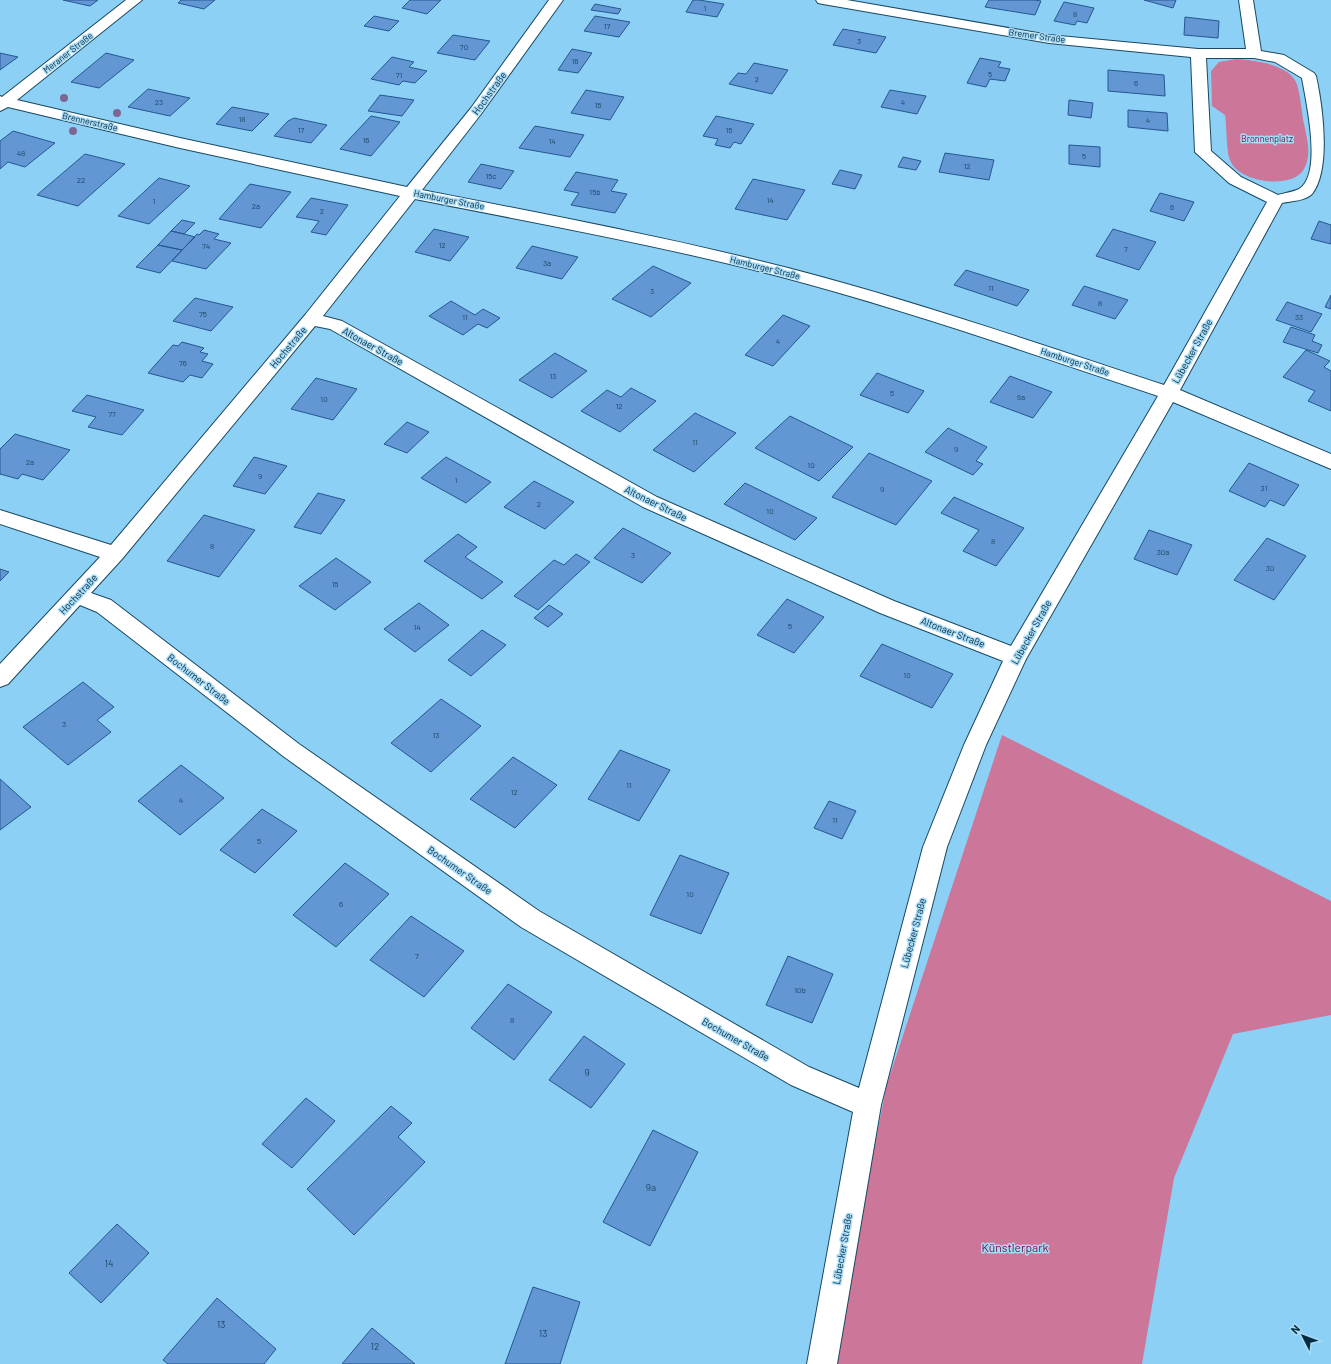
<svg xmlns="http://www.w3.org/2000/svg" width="1331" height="1364" viewBox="0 0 1331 1364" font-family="Barlow,sans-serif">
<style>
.green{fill:#cc769a}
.building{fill:#6397d4;stroke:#255790}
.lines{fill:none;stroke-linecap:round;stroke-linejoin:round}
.street-casing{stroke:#194961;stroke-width:2}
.street{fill:#fff;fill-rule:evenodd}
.tree{fill:#7c6694}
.labels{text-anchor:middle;stroke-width:3;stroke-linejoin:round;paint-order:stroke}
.number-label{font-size:8px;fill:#1c4764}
.far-street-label{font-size:9px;fill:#042c3e;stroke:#a9dbf7}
.far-park-label{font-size:9px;fill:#6f0f43;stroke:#a9dbf7}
.street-label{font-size:10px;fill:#042c3e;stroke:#a9dbf7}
.near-number-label{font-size:10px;fill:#1c4764}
.near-park-label{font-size:12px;fill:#6f0f43;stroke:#a9dbf7}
</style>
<rect width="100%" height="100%" fill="#8cd0f6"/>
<path class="green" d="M 1236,59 C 1252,60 1288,64 1296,82 C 1300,91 1302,114 1304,124 C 1307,139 1312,154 1304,169 C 1293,190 1238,183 1230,160 C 1226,151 1227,126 1225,115 L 1212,106 L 1211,71 L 1219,62 Z
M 1002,735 L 1331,901 L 1331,1015 L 1233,1034 L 1174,1178 L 1142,1364 L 831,1364 L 887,1084 Z"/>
<path class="building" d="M 63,0 L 98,0 L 90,6 Z
M 181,0 L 215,0 L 204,9 L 178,3 Z
M 410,0 L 441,0 L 427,14 L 402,8 Z
M 693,0 L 699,0 L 724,4 L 717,17 L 686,12 Z
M 989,0 L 1034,0 L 1041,1 L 1035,15 L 985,7 Z
M 1144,0 L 1176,0 L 1173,8 Z
M 1064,2 L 1094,8 L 1087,23 L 1077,21 L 1075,25 L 1054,21 Z
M 595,4 L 621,9 L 618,14 L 591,10 Z
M 374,16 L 399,21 L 389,31 L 364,26 Z
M 595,16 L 630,22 L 619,37 L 584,31 Z
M 1185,17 L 1219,21 L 1218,38 L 1184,35 Z
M 843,29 L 886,37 L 876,53 L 833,45 Z
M 453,35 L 490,41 L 475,60 L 437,53 Z
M 572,49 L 592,53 L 578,73 L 558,70 Z
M 0,53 L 18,57 L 0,70 Z
M 106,53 L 134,60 L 99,88 L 71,82 Z
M 392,57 L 414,62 L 409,67 L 427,71 L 415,83 L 403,81 L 399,85 L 371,79 Z
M 980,58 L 1001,62 L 998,67 L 1010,69 L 1005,81 L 990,79 L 986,87 L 967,83 Z
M 754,63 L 788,70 L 772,94 L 729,84 L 738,73 L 746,74 Z
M 1108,70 L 1164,75 L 1165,96 L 1108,91 Z
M 148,89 L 190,98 L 170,116 L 128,107 Z
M 586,90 L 624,97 L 610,120 L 571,113 Z
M 890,90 L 926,96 L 917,114 L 881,107 Z
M 380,95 L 414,100 L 402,116 L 368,111 Z
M 1069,100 L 1093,103 L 1091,118 L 1068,115 Z
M 232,107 L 269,114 L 252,131 L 216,124 Z
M 1128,110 L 1167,113 L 1168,131 L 1128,127 Z
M 371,116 L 400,122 L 371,156 L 340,149 Z
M 716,116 L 754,124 L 741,144 L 734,142 L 730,148 L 715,145 L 718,139 L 703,136 Z
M 294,118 L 327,125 L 311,143 L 274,136 L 288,121 Z
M 535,126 L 584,135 L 570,157 L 519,148 Z
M 13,131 L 55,143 L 25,167 L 8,162 L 0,169 L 0,141 Z
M 1069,145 L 1100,147 L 1100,167 L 1069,164 Z
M 945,153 L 994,160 L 989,180 L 939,172 Z
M 85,154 L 125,164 L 78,206 L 37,195 Z
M 903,157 L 921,161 L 916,170 L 898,167 Z
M 481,164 L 514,171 L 501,189 L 468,182 Z
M 840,170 L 862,175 L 855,189 L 832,184 Z
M 576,172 L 618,180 L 611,191 L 627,194 L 615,213 L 571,205 L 579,193 L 564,190 Z
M 159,178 L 190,186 L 149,224 L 118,216 Z
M 753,179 L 805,190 L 787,220 L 735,209 Z
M 250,184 L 291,192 L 261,228 L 219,219 Z
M 1160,193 L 1194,202 L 1184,221 L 1150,211 Z
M 311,198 L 348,205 L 326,235 L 311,232 L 319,221 L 296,217 Z
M 182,220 L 195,223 L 184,234 L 171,231 Z
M 1319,221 L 1331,225 L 1331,244 L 1311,239 Z
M 434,229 L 469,237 L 450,261 L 415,252 Z
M 1113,229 L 1156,242 L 1139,270 L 1096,256 Z
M 204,230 L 219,234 L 214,239 L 231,243 L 206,269 L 172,261 L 197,234 L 199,235 Z
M 171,231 L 184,234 L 195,237 L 182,250 L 158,245 Z
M 158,245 L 182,250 L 160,273 L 136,267 Z
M 532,246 L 578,257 L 562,279 L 516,268 Z
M 653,266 L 691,283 L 651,317 L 612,299 Z
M 966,270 L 1029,290 L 1017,306 L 954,285 Z
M 1084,286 L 1128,300 L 1115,319 L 1072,305 Z
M 1331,295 L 1331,309 L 1325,307 Z
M 195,298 L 233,307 L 211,331 L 173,321 Z
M 451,301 L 475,315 L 483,309 L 500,318 L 487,328 L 478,324 L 463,335 L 429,316 Z
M 1287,302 L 1322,314 L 1311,332 L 1276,320 Z
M 783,315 L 810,326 L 773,366 L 745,355 Z
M 1291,327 L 1315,335 L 1312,341 L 1322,345 L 1318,353 L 1283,342 Z
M 182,342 L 204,348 L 200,352 L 208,354 L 202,361 L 213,364 L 202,378 L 190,375 L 183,382 L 148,373 L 173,345 L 178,346 Z
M 1306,350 L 1330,361 L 1324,367 L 1331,371 L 1331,411 L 1308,401 L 1315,391 L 1283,377 Z
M 555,353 L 587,371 L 552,398 L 519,380 Z
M 877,373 L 924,391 L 908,413 L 860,395 Z
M 1010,376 L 1052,392 L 1033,418 L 990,402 Z
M 316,378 L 357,389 L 333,420 L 291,409 Z
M 631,388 L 656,401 L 620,432 L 581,411 L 607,390 L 621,397 Z
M 87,395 L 144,410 L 122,435 L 88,427 L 96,417 L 72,411 Z
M 695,413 L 736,433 L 694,472 L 653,450 Z
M 790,416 L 853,447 L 819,481 L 755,448 Z
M 407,422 L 429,432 L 407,453 L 384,444 Z
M 948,428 L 987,447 L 976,461 L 983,464 L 973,475 L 925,452 Z
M 15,434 L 70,450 L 43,480 L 22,474 L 18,479 L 0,474 L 0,449 Z
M 869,453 L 932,481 L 896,525 L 832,497 Z
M 254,457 L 287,466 L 265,494 L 233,486 Z
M 446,457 L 491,482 L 466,503 L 421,478 Z
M 1249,463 L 1299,485 L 1284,506 L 1270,500 L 1265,507 L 1229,491 Z
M 534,481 L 574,502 L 545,529 L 504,507 Z
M 745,483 L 817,518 L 795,540 L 724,504 Z
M 318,493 L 345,500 L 321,534 L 294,527 Z
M 954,497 L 1024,528 L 996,566 L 963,551 L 979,530 L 941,513 Z
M 204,515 L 255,530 L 219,577 L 167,561 Z
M 623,528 L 671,553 L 642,583 L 594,558 Z
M 1149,530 L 1192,545 L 1177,575 L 1134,559 Z
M 458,534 L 477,547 L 465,557 L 503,582 L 482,599 L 424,561 Z
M 1267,538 L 1306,556 L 1274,600 L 1234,580 Z
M 576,554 L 590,562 L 538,610 L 514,596 L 554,560 L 564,565 Z
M 336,558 L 371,582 L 335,610 L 299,586 Z
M 0,569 L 9,572 L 0,581 Z
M 787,599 L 824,617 L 794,653 L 757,635 Z
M 419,603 L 449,625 L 415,652 L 384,629 Z
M 549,605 L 563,614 L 548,627 L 534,618 Z
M 482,630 L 506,645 L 471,676 L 448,660 Z
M 882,644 L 953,674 L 932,708 L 860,676 Z
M 83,682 L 114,707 L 97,720 L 111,732 L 68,765 L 23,727 Z
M 441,699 L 481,726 L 431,772 L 391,743 Z
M 620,750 L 670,770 L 639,821 L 588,799 Z
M 513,757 L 557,785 L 515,828 L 470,799 Z
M 181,765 L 224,798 L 180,835 L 138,801 Z
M 0,779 L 31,807 L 0,830 Z
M 829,801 L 856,811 L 842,839 L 814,828 Z
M 262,809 L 297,831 L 255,873 L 220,850 Z
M 680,855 L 729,873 L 701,934 L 650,915 Z
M 345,863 L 389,894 L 336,947 L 293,915 Z
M 411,916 L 464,951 L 424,997 L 370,960 Z
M 788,956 L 833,974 L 812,1023 L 766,1005 Z
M 508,984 L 552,1012 L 514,1060 L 471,1028 Z
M 584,1036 L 625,1064 L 591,1108 L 549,1080 Z
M 306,1098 L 335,1121 L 292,1168 L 262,1144 Z
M 391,1106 L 412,1123 L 398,1137 L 425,1162 L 354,1235 L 307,1189 Z
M 653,1130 L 698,1152 L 650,1246 L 603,1222 Z
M 117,1224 L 149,1253 L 101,1303 L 69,1273 Z
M 533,1287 L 580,1302 L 560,1364 L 505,1364 Z
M 217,1298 L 276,1349 L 264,1364 L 168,1364 L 163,1360 Z
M 372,1328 L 415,1364 L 342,1364 Z"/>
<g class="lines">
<g class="street-casing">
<path id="street" d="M 126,0 L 142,0 L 17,100 L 180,138 L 407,187 L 471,108 L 549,0 L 563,0 L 481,114 L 422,190 C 544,214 667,237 788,268 C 915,301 1039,344 1164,385 L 1267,202 L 1229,183 L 1195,152 L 1191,57 L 1049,43 L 823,4 L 818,3 L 816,0 L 847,0 L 1049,35 L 1198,49 L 1246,49 L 1239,0 L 1253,0 L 1261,51 L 1284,55 L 1314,73 L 1316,76 C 1323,108 1331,170 1312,194 C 1305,201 1291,201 1282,203 L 1180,390 L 1331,454 L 1331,469 L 1173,402 L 1026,659 L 986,745 L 947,847 L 881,1105 L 837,1364 L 807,1364 L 853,1112 L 791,1085 L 521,927 L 283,756 L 97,612 L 80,605 L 8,684 L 0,687 L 0,664 L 100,557 L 0,524 L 0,510 L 111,545 L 305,315 L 400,196 L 180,148 L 8,107 L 0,111 L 0,96 L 2,97 ZM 1206,58 L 1254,58 L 1275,62 L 1302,78 C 1306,102 1323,174 1299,189 C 1293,192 1284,193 1278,195 L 1241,177 L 1211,151 ZM 415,199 C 536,223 658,245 778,276 C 907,310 1032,354 1158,396 L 1011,646 L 894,601 L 657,497 L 342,321 L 323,316 ZM 315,326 L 330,329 L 643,507 L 880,613 L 1003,661 L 964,745 L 923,847 L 859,1088 L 809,1067 L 539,911 L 299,744 L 111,600 L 91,593 L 122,559 Z"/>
</g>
<use href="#street" class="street"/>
</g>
<g class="tree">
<circle cx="64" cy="98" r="4"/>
<circle cx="117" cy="113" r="4"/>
<circle cx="73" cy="131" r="4"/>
</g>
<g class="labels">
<g class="number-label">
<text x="705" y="11">1</text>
<text x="1075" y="17">8</text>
<text x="607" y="29">17</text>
<text x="859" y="44">3</text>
<text x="464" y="50">70</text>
<text x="575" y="64">16</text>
<text x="990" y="77">5</text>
<text x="399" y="78">71</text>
<text x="757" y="82">2</text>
<text x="1136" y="86">6</text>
<text x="159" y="105">23</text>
<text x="903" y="105">4</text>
<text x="598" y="108">15</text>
<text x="242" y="122">18</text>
<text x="1148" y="123">4</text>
<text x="301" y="133">17</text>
<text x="729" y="133">15</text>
<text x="366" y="143">16</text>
<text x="552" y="144">14</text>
<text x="21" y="156">48</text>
<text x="1084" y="159">5</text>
<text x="967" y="169">12</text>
<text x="491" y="179">15c</text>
<text x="81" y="183">22</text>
<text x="595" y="195">15b</text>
<text x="770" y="203">14</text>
<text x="154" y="204">1</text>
<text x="256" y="209">2a</text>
<text x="1172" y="210">6</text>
<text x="322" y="214">2</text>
<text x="442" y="248">12</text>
<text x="206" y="249">74</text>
<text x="1126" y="252">7</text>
<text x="547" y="266">3a</text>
<text x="991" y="291">11</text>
<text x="652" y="294">3</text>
<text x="1100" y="306">8</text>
<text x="203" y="317">75</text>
<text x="465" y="320">11</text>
<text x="1299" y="320">33</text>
<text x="778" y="344">4</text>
<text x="183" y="366">76</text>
<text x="553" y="379">13</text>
<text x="892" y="396">5</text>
<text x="1021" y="400">9a</text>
<text x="324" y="402">10</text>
<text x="619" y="409">12</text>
<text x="112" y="417">77</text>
<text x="695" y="445">11</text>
<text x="956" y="452">9</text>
<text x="30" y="465">2a</text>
<text x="811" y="468">10</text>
<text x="260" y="479">9</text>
<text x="456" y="483">1</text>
<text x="1264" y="491">31</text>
<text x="882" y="492">9</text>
<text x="539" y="507">2</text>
<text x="770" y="514">10</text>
<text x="993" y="544">8</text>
<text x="212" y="549">8</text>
<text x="1163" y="555">30a</text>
<text x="633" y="558">3</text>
<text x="1270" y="571">30</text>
<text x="335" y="587">15</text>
<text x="790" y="629">5</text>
<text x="417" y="630">14</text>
<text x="907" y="678">10</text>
<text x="64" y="727">3</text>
<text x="436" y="738">13</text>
<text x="629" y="788">11</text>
<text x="514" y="795">12</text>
<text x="181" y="803">4</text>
<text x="835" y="823">11</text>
<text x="259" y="844">5</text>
<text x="690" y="897">10</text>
<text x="341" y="907">6</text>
<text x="417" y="959">7</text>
<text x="800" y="993">10b</text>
<text x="512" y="1023">8</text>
</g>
<g class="far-street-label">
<text transform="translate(1037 36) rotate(8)" y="3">Bremer Straße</text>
<text transform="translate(68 53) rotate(-38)" y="3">Meraner Straße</text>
<text transform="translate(90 122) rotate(13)" y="3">Brennerstraße</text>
<text transform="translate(449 200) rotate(11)" y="3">Hamburger Straße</text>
<text transform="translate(765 268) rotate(14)" y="3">Hamburger Straße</text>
<text transform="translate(1075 362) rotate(18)" y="3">Hamburger Straße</text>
</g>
<g class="far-park-label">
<text x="1267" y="142">Bronnenplatz</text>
</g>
<g class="street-label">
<text transform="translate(489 93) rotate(-54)" y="4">Hochstraße</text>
<text transform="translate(373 346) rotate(29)" y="4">Altonaer Straße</text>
<text transform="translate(288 347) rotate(-50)" y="4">Hochstraße</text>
<text transform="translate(1192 351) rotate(-61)" y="4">Lübecker Straße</text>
<text transform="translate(656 503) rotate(26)" y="4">Altonaer Straße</text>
<text transform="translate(78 594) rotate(-47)" y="4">Hochstraße</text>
<text transform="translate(953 632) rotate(21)" y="4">Altonaer Straße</text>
<text transform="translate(1031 632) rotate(-61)" y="4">Lübecker Straße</text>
<text transform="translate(199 679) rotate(38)" y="4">Bochumer Straße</text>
<text transform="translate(460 870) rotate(35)" y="4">Bochumer Straße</text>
<text transform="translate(913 933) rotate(-75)" y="4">Lübecker Straße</text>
<text transform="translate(736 1039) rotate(30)" y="4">Bochumer Straße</text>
<text transform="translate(842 1249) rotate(-80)" y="4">Lübecker Straße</text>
</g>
<g class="near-number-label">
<text x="587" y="1076">9</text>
<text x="651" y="1191">9a</text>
<text x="109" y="1267">14</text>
<text x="221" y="1328">13</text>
<text x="543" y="1337">13</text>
<text x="375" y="1350">12</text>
</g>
<g class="near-park-label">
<text x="1015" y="1252">Künstlerpark</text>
</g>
</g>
<g transform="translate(1303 1336) rotate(312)" stroke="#a9dbf7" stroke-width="3" paint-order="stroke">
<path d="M0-3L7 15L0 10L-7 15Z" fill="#042c3e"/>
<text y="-6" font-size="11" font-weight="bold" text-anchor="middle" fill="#042c3e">N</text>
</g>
</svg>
